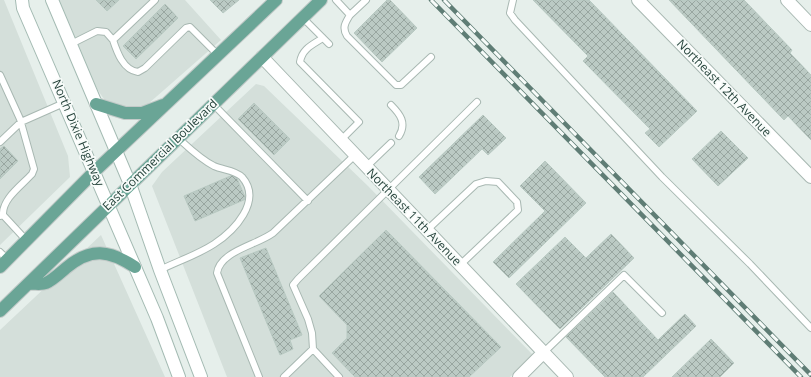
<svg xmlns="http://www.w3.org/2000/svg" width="811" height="377" viewBox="0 0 811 377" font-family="'Open Sans',sans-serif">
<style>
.built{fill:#d4dfda}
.building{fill:url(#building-cross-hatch);stroke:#b8c9c2}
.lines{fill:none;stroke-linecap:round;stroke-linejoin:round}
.lane-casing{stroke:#a8b8b2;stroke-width:8}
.street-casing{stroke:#a8b8b2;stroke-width:14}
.secondary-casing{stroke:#a4bbb3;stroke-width:14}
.primary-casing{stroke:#c2cac8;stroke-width:14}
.lane{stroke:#fff;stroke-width:6}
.street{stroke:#fff;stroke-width:12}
.secondary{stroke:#fff;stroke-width:12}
.primary{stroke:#6aa596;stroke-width:12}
.rail-casing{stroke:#5f7d75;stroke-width:4.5}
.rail{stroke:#f7fbf9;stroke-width:3;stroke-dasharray:9;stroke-linecap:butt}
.labels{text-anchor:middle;stroke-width:3.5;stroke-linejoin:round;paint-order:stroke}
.street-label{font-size:12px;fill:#24423a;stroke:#f7fbf9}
</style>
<defs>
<pattern id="building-cross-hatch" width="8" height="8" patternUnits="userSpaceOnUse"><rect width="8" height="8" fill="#bbcac4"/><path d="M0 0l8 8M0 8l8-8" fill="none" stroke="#98a6a0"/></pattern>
</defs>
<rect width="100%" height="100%" fill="#e6efeb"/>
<path class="built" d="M 0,0 L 4,0 L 68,156 L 70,177 L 0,245 Z
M 58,0 L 185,0 L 221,40 L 140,111 L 106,102 L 97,89 Z
M 256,84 L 264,86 L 368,186 L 533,355 L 510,377 L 227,377 L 152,186 L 162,172 Z
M 101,235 L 165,377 L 0,377 L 0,330 Z"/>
<path class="building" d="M 96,0 L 119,0 L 107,11 Z
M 210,0 L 239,0 L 223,13 Z
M 387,0 L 390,0 L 417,28 L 382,62 L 354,33 Z
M 533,0 L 589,0 L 697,111 L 659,147 L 645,133 L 650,129 L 583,61 L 588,56 Z
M 669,0 L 744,0 L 792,50 L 790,53 L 811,75 L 811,140 L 788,116 L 784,120 Z
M 165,4 L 178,18 L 136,59 L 123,46 Z
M 254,103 L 290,139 L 274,155 L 238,119 Z
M 483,115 L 506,138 L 488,155 L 482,149 L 435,194 L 419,177 Z
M 721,131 L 748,158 L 718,186 L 692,159 Z
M 4,146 L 18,161 L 0,179 L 0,149 Z
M 545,161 L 586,203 L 509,278 L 493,262 L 545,211 L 520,186 Z
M 235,174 L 246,199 L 195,221 L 184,196 Z
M 386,230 L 501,347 L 469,377 L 355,377 L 332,353 L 347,338 L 347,325 L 319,296 Z
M 611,234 L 634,258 L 560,329 L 516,284 L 565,237 L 586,258 Z
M 266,248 L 302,335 L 290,340 L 293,349 L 280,355 L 240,258 Z
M 613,292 L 658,340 L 685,314 L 696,326 L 643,377 L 605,377 L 566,337 Z
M 711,339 L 734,363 L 720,377 L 672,377 Z"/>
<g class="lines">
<g class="lane-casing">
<path id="lane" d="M 336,0 L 350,15 L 366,0
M 513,0 L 510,13 L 515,20 L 662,177 L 750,264 L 811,328
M 350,15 C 345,23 342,28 347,36 L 396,85 L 401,85 L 431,57
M 303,18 L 329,44
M 323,38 C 312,45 302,49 300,62 L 359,122 L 341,140
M 113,40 C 117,52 123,70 138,72 L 145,68 L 186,28 L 190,27 L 218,55
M 71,44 L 97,31 L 106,32 L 113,40 L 155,0
M 0,75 L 20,119 L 34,169 L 32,174 C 21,186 2,199 3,215
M 213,104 L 308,201
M 391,105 C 400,114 407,123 399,136
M 0,142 L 21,122 L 64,103
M 366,167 L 391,143
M 0,216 L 3,215 L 27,241
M 427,230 L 476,184 L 486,181 L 498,182 L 517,202 L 518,210 L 460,265
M 0,252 L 8,260
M 160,270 C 178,261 197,255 214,244 C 234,231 263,201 242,177 C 235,170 223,170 214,166 C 200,159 189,148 178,138
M 313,349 L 312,333 L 308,319 L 293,285 L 298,279 L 477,102
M 543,353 L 624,275 L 662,313
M 259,377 L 217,273 C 220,251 257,245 273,233 L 355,155
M 284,377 L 313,349 L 339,377"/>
</g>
<g class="street-casing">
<path id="street" d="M 638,0 L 811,177
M 787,0 L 811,25
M 262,57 L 567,377
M 519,377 L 543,353"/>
</g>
<g class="secondary-casing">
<path id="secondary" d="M 22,0 L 23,8 L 157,318 L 179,377
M 52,0 L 130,184 L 160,270 L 201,377"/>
</g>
<g class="primary-casing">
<path id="primary" d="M 96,104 L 125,113 L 142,113 L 163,105
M 0,267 L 95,171 L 276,0
M 28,284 C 33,283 41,285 46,283 C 53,280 60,273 66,268 C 91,247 109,250 135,267
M 0,311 L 321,0"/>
</g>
<use href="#lane" class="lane"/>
<use href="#street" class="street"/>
<use href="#secondary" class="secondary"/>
<use href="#primary" class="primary"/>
<g class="rail-casing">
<path id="rail" d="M 431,0 L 801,377
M 444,0 L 811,375"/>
</g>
<use href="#rail" class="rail"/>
</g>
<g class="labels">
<g class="street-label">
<text transform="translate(724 88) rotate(46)" y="4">Northeast 12th Avenue</text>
<text transform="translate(78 133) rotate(67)" y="4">North Dixie Highway</text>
<text transform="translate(160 155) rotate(-44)" y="4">East Commercial Boulevard</text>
<text transform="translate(414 217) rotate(46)" y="4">Northeast 11th Avenue</text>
</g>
</g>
</svg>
